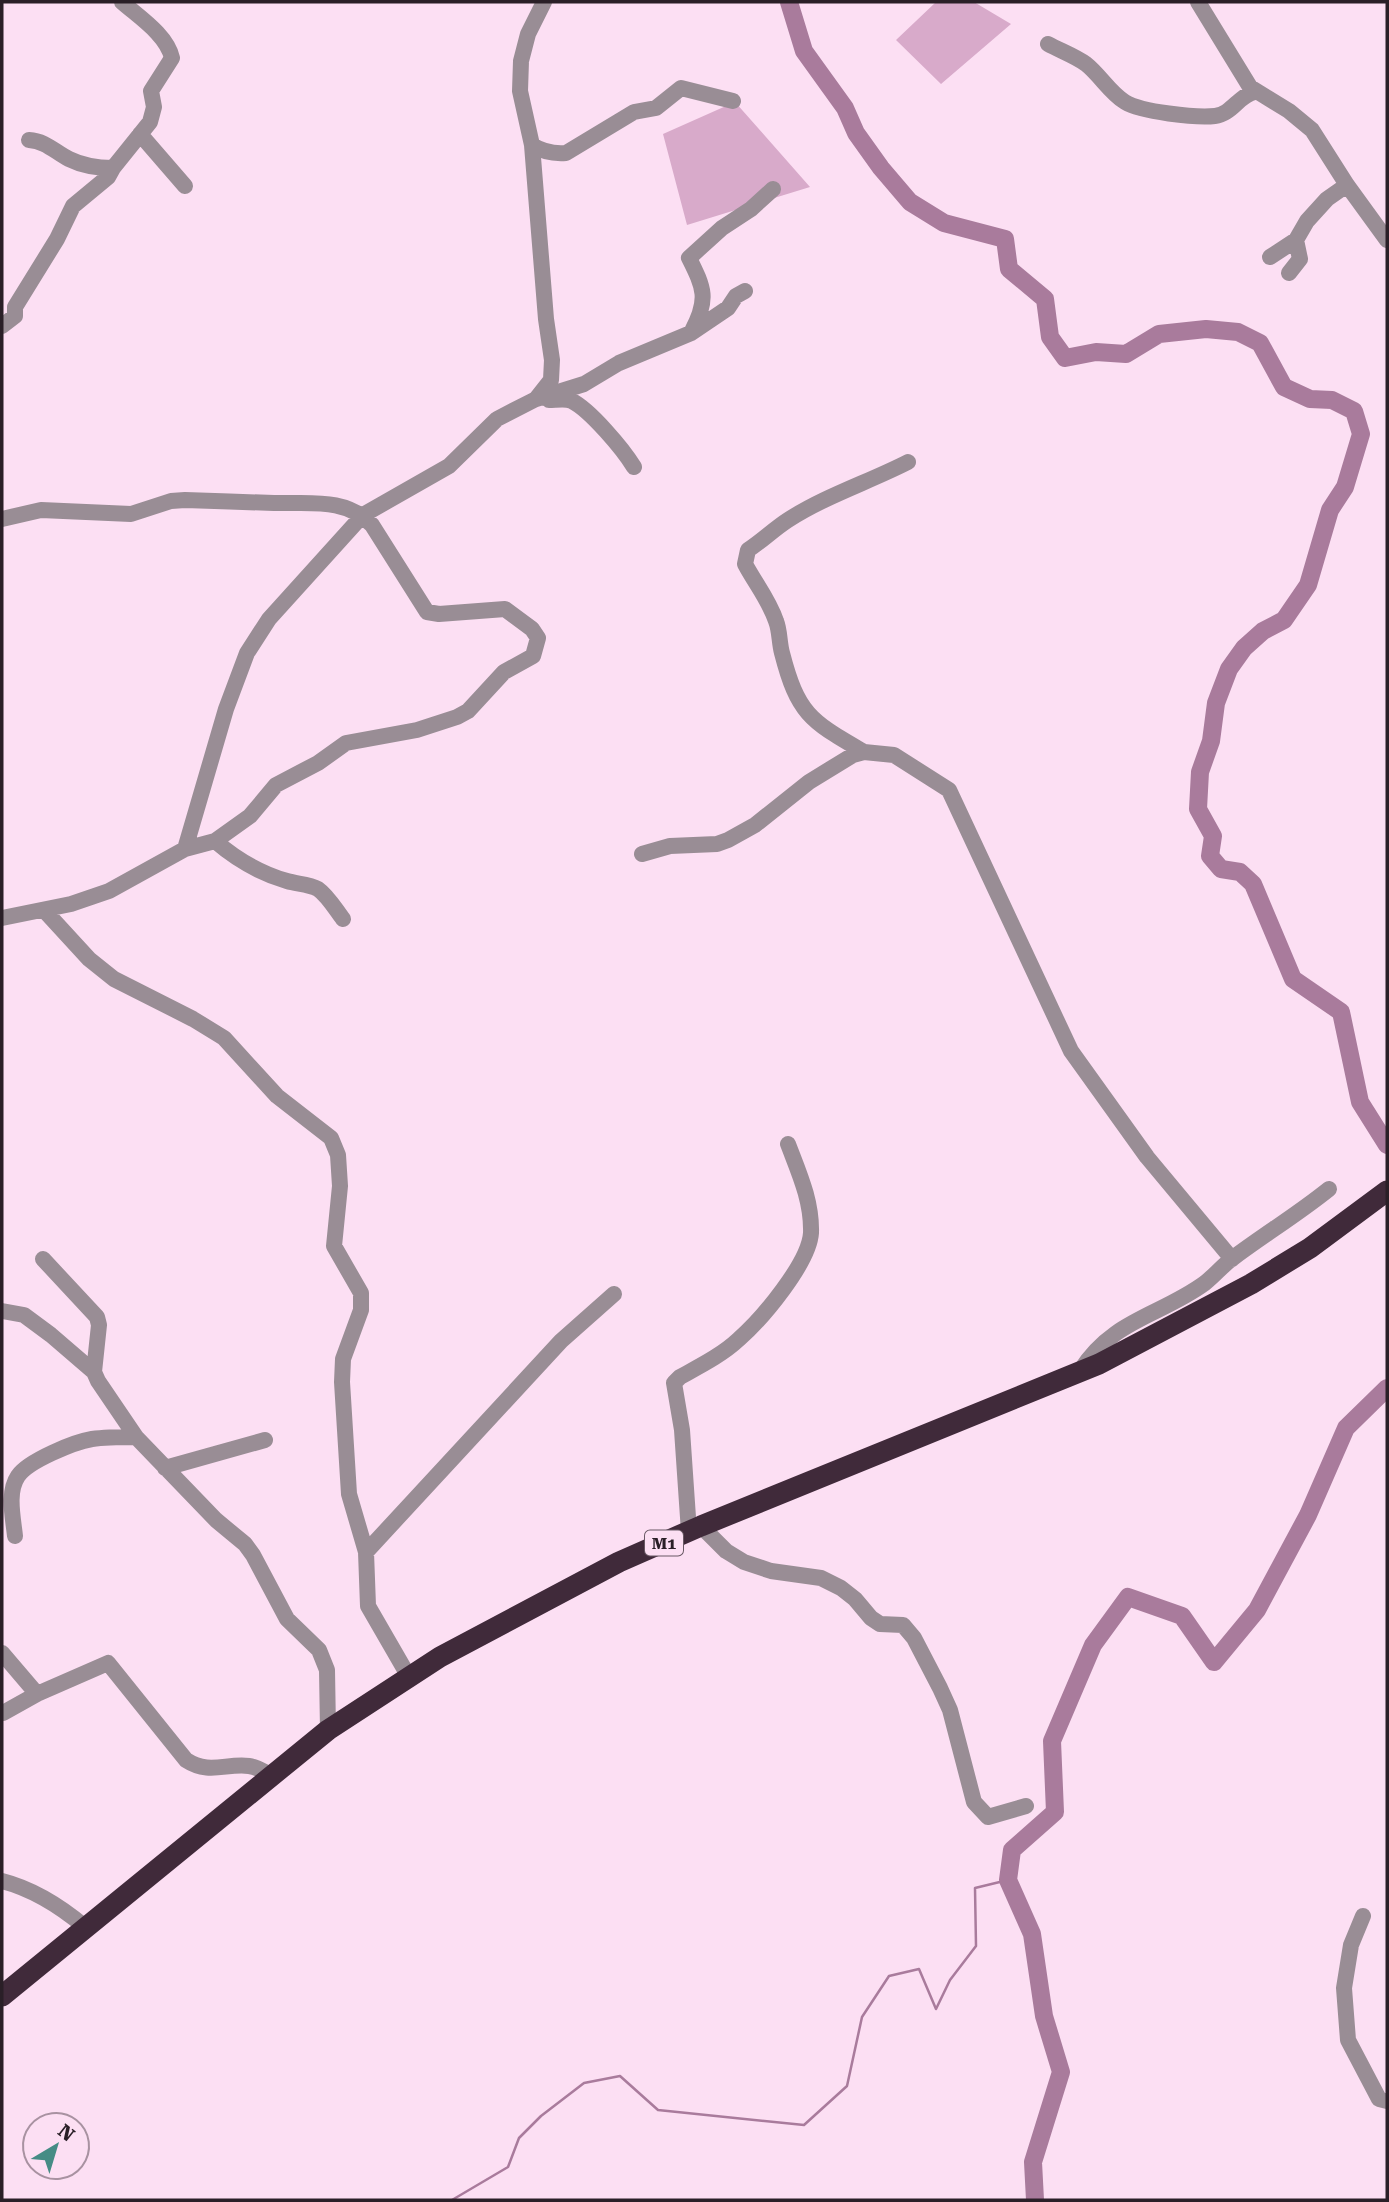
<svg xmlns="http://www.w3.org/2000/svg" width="1389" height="2202" viewBox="0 0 1389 2202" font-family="'Roboto Serif',serif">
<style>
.green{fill:#d8aaca}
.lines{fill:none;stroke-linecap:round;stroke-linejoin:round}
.stream{stroke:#a97b9c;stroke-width:2.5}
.river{stroke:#a97b9c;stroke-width:18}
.minor{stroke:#998d95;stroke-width:16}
.highway{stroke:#402a3a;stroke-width:21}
.labels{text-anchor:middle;stroke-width:5;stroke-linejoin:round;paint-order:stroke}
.shield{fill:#fcdff3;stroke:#695964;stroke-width:2}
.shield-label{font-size:16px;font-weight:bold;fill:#2a1f27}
</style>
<rect width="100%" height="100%" fill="#fcdff3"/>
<path class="green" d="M 936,2 L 974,2 L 1011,24 L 941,84 L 896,40 Z
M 735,102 L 810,187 L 687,225 L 663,134 Z"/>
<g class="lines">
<path class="stream" d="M 452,2200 L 508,2167 L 519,2138 L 541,2116 L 584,2083 L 620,2076 L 658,2110 L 804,2125 L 847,2086 L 862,2017 L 889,1976 L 919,1969 L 936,2009 L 950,1980 L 976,1946 L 975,1888 L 1008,1880"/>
<path class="river" d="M 789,2 L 804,51 L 845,108 L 856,133 L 881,168 L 910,202 L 944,223 L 1005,239 L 1009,269 L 1045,299 L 1050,337 L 1065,358 L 1096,352 L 1126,354 L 1159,334 L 1206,329 L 1238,332 L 1260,343 L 1284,387 L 1310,399 L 1332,400 L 1354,411 L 1361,434 L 1345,487 L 1330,510 L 1308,585 L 1284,620 L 1263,631 L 1244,648 L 1229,669 L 1216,703 L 1211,741 L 1200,772 L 1198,809 L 1213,836 L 1210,856 L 1221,869 L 1240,872 L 1253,884 L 1293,979 L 1341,1012 L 1360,1102 L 1387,1145
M 1035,2200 L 1033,2162 L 1061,2072 L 1044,2016 L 1032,1934 L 1008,1880 L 1012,1850 L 1055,1812 L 1052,1741 L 1093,1645 L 1128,1597 L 1182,1616 L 1214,1662 L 1257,1610 L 1308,1515 L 1346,1428 L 1387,1388"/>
<path class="minor" d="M 1198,2 L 1250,87 L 1289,111 L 1312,130 L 1347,185 L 1387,240
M 1048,44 C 1061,51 1075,56 1086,64 C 1100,75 1110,93 1125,102 C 1141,112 1196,118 1215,116 C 1232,114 1239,95 1255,92
M 140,134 L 185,186
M 29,140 C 46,141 55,152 69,159 C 83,166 97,168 113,168 L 150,122 L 154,107 L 151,91 L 172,58 C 167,35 139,17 122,2
M 532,145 C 543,152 553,154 566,153 L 634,112 L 656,108 L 681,88 L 733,101
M 1270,257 L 1296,240 L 1307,221 L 1327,199 L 1347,185
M 1289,273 L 1300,259 L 1296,240
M 2,326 L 15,316 L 15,307 L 57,239 L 73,206 L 108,177 L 113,168
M 692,331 C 709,299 704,288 689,258 L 722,228 L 751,209 L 773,189
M 536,399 L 551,380 L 552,360 L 546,319 L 532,145 L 520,91 L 521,61 L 528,34 L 544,2
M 549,400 C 556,400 566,398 572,401 C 590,410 623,449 634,467
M 2,519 L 41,510 L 131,514 L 171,501 L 185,500 C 215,501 244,502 274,503 C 309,504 346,497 372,525 L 427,612 L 439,614 L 505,609 L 532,629 L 538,638 L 533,656 L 504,672 L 468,711 L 457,717 L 417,730 L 346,743 L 318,763 L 276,785 L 250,816 L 215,841 L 185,849 L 109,891 L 71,904 L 2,918
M 864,752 C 811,721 798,715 782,653 C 779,642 780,631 776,621 C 769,600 755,583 745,564 L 748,550 C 762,541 774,529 788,520 C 825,496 869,482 908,462
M 215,841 C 236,859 259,873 287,881 C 297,884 309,884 318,889 C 328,896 336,910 343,919
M 185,849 L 226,709 L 247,653 L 269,619 L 363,515 L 449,466 L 497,419 L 536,399 L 584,384 L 619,363 L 691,333 L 728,308 L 736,296 L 745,291
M 642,854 L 670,846 L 717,844 L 728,840 L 755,825 L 809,782 L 853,755 L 864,752 L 894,755 L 949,790 L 1071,1051 L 1147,1157 L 1232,1259
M 44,910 L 89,959 L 114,979 L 193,1019 L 224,1038 L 277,1096 L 331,1138 L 338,1155 L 340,1186 L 334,1246 L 361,1293 L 361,1310 L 343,1359 L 342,1382 L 349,1494 L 366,1552 L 368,1606 L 409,1677
M 43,1259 L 97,1317 L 99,1325 L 94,1372 L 98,1381 L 136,1437 L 216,1520 L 245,1544 L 253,1555 L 287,1619 L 319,1650 L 327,1670 L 328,1730
M 2,1311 L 24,1315 L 51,1335 L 94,1372
M 1080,1371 C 1113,1319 1160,1316 1205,1283 C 1215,1275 1223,1265 1233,1258 C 1265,1234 1298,1214 1329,1189
M 165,1468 L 265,1440
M 701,1526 L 726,1551 L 744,1562 L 771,1571 L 821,1578 L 841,1588 L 855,1599 L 871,1618 L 880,1624 L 903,1625 L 914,1638 L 940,1688 L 950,1710 L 974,1802 L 988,1817 L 1026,1806
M 689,1532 L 682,1430 L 674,1383 L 680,1377 C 700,1366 722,1355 739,1339 C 762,1319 809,1263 811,1233 C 812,1201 799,1173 788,1144
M 15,1536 C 13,1517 7,1492 18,1476 C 28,1461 74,1442 92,1439 C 106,1437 121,1437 136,1437
M 366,1552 L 561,1341 L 614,1294
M 2,1653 L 37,1694
M 3,1713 L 37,1694 L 108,1663 L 186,1760 C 209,1775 226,1763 249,1766 C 257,1767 264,1772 271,1775
M 2,1881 C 33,1889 60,1906 85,1927
M 1363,1916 L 1351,1945 L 1344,1988 L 1348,2040 L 1379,2099 L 1387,2101"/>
<path class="highway" d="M 2,1996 L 328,1730 L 440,1657 L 619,1562 L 701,1526 L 1099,1364 L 1251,1284 L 1310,1248 L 1387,1191"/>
</g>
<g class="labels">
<rect class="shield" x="645" y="1530.5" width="38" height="25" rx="5"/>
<g class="shield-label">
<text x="664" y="1549">M1</text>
</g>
</g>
<rect width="1389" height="2202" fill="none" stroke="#2a1f27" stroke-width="7"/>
<g transform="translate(56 2146) rotate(38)"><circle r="33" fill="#fcdff3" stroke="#a892a1" stroke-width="2"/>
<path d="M0-5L12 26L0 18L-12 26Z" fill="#458c85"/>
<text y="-10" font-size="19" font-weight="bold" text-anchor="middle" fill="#2a1f27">N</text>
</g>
</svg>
